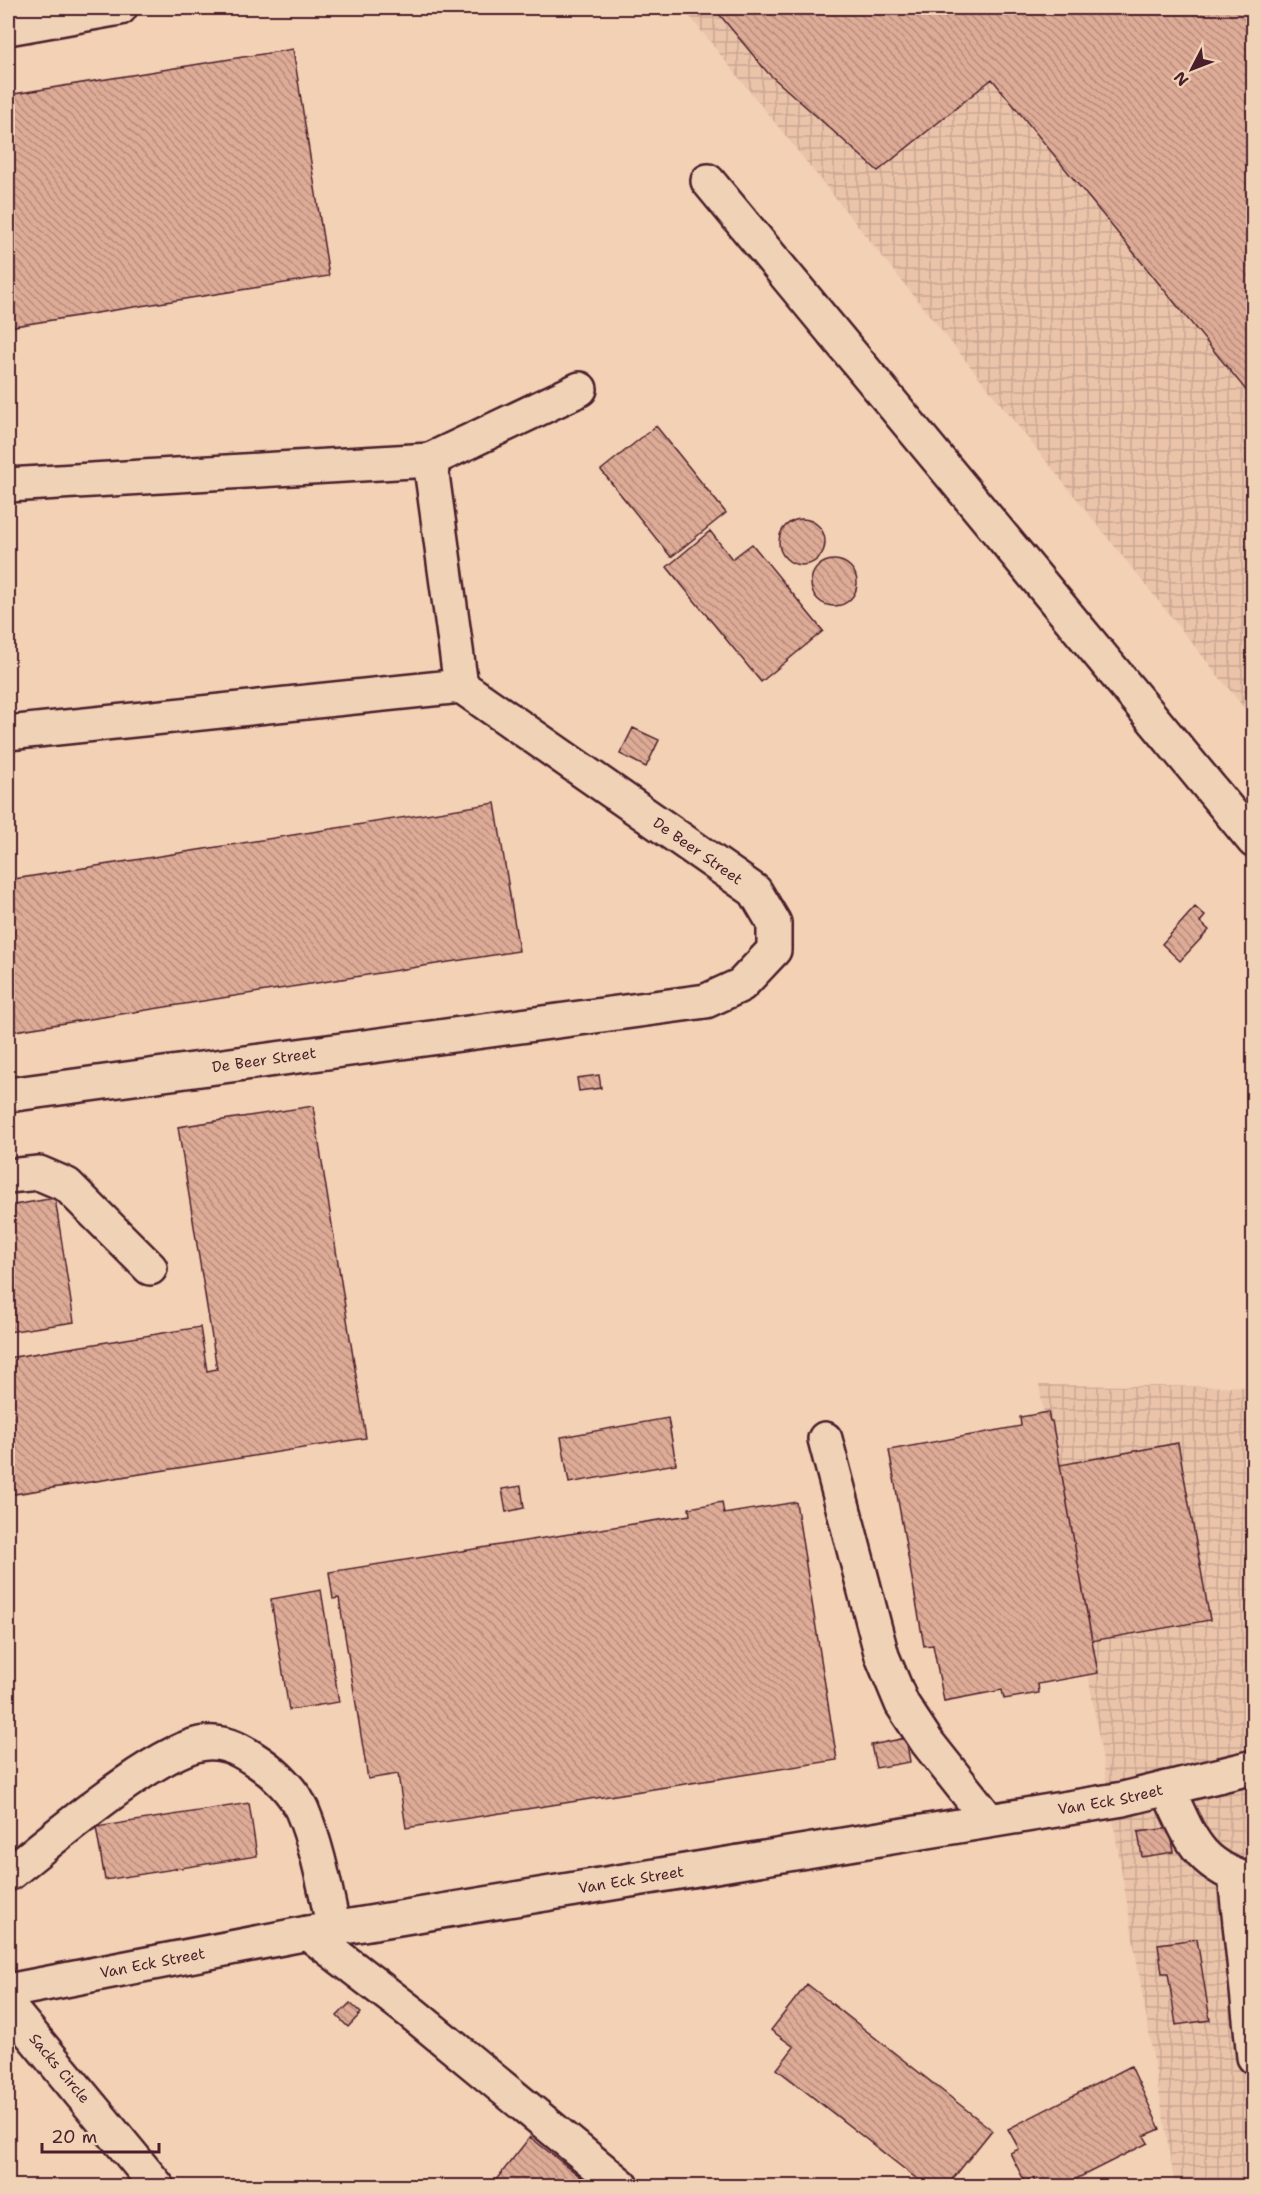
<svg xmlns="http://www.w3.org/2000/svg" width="1261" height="2194" viewBox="0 0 1261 2194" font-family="'Shantell Sans',sans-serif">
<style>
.industrial{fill:url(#industrial-grid)}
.building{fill:url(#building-back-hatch);stroke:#4a1f2b;stroke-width:1.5}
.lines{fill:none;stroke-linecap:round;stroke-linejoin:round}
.minor-casing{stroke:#4a1f2b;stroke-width:38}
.minor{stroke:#f0d3b6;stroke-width:33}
.labels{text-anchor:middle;stroke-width:6;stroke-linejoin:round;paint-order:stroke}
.street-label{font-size:15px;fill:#4a1f2b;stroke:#f0d3b6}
</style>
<defs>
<pattern id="industrial-grid" width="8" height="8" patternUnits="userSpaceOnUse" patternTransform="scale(1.5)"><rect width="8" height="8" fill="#eac3a9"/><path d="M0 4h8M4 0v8" fill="none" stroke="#caa792"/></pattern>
<pattern id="building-back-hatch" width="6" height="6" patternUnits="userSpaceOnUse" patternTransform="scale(1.5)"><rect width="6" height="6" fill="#deab97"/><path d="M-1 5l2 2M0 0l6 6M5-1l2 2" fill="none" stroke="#b68b7b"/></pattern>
</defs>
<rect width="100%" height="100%" fill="#f3d1b5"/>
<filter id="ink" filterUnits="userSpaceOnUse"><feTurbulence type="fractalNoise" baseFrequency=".0167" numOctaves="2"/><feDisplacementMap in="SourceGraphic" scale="12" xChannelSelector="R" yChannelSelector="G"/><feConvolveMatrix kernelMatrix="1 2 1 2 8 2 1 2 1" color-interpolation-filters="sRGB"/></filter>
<g filter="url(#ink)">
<path class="industrial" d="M 683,8 L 1253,8 L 1253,719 Z
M 1039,1385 L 1253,1387 L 1253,2186 L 1175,2186 Z"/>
<path class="building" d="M 714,8 L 1254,8 L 1254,400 L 992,79 L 878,171 L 768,73 Z
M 714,8 L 1254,8 L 1254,400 L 992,79 L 878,171 L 768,73 Z
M 293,49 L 329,276 L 8,327 L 8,95 Z
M 656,426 L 726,513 L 671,557 L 601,470 Z
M779 542a23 23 0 1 1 46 0a23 23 0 1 1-46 0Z
M 710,531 L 732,559 L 752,544 L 823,631 L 761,682 L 667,567 Z
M811 583a23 23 0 1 1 46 0a23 23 0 1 1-46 0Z
M 633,728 L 659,740 L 646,767 L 620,754 Z
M 495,803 L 519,951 L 8,1032 L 8,880 Z
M 1195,907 L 1205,916 L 1200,922 L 1209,930 L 1180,961 L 1162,944 Z
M 599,1075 L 601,1088 L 579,1091 L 577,1078 Z
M 313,1106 L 366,1438 L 8,1495 L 8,1358 L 200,1327 L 207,1371 L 217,1369 L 178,1127 Z
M 55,1198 L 74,1322 L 8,1332 L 8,1206 Z
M 1048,1412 L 1050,1421 L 1052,1421 L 1098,1673 L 1038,1684 L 1039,1693 L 1004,1699 L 1002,1690 L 944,1701 L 933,1645 L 924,1646 L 889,1450 L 1021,1426 L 1020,1417 Z
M 668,1418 L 676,1464 L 569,1483 L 561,1437 Z
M 1178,1443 L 1210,1620 L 1092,1641 L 1060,1465 Z
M 521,1486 L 524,1508 L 506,1512 L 502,1489 Z
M 722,1502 L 724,1514 L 796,1502 L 837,1760 L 406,1828 L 398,1774 L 368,1779 L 339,1598 L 333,1599 L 329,1572 L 690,1515 L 689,1508 Z
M 321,1590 L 339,1702 L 289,1710 L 271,1599 Z
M 906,1738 L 910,1762 L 876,1768 L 871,1745 Z
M 249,1803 L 257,1856 L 105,1880 L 96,1827 Z
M 1170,1828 L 1174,1852 L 1142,1857 L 1138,1832 Z
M 1197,1939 L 1210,2020 L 1176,2025 L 1168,1973 L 1162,1973 L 1158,1944 Z
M 807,1984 L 992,2130 L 947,2186 L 926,2186 L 777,2069 L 794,2047 L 771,2030 Z
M 350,2003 L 361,2013 L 348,2027 L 337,2016 Z
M 1131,2066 L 1160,2129 L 1144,2136 L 1148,2143 L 1062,2186 L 1037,2186 L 1033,2178 L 1025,2182 L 1010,2153 L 1019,2149 L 1008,2129 Z
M 530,2137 L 592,2186 L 491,2186 Z
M 1254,2181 L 1254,2186 L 1220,2186 Z"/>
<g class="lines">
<g class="minor-casing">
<g id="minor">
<path d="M 8,28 L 120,8"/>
<path d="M 708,181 L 1254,841"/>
<path d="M 430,460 L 580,389"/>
<path d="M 8,485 L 430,460 L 461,686"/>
<path id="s1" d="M 8,733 L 461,686 L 755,891 L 774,923 L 774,950 L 741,985 L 706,1001 L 8,1095"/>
<path d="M 8,1176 L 39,1173 L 67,1185 L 150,1268"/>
<path d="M 825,1439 L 882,1656 L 902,1704 L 927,1742 L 988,1819"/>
<path d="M 1167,1788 C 1191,1838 1196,1865 1254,1882"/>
<path d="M 10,1873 C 51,1841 159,1747 206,1743 C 227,1741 244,1752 260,1763 C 276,1774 294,1792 302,1810 C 318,1848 325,1889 334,1929"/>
<path d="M 1235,1876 L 1254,2057"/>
<path d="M 308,1933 L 412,2013 L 622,2186"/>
<path id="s2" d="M 8,1991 L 308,1933 L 1123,1799 L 1254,1767"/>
<path id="s3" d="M 8,2006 L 157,2186"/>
</g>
</g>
<use href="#minor" class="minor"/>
</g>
</g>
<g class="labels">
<g class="street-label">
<text dy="5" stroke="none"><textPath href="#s1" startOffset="744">De Beer Street</textPath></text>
<text transform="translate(264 1060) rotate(-8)" y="5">De Beer Street</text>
<text dy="5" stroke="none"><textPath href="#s2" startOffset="1119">Van Eck Street</textPath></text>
<text dy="5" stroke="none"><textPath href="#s2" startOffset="633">Van Eck Street</textPath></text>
<text dy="5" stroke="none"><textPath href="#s2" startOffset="147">Van Eck Street</textPath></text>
<text dy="5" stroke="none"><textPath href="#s3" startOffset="81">Sacks Circle</textPath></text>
</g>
</g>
<rect width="1261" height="2194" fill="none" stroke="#f0d3b6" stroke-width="30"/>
<rect x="15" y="15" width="1231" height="2164" fill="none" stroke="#4a1f2b" stroke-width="2" filter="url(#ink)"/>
<g transform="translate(1192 69) rotate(228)" stroke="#f0d3b6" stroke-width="4.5" paint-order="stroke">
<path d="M0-4.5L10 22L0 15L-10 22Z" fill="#4a1f2b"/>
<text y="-9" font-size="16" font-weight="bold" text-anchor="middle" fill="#4a1f2b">N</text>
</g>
<path d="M42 2143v9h117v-9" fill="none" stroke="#4a1f2b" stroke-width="3"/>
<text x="51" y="2143" font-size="18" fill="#4a1f2b" stroke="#f0d3b6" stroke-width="4.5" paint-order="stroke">20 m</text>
</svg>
